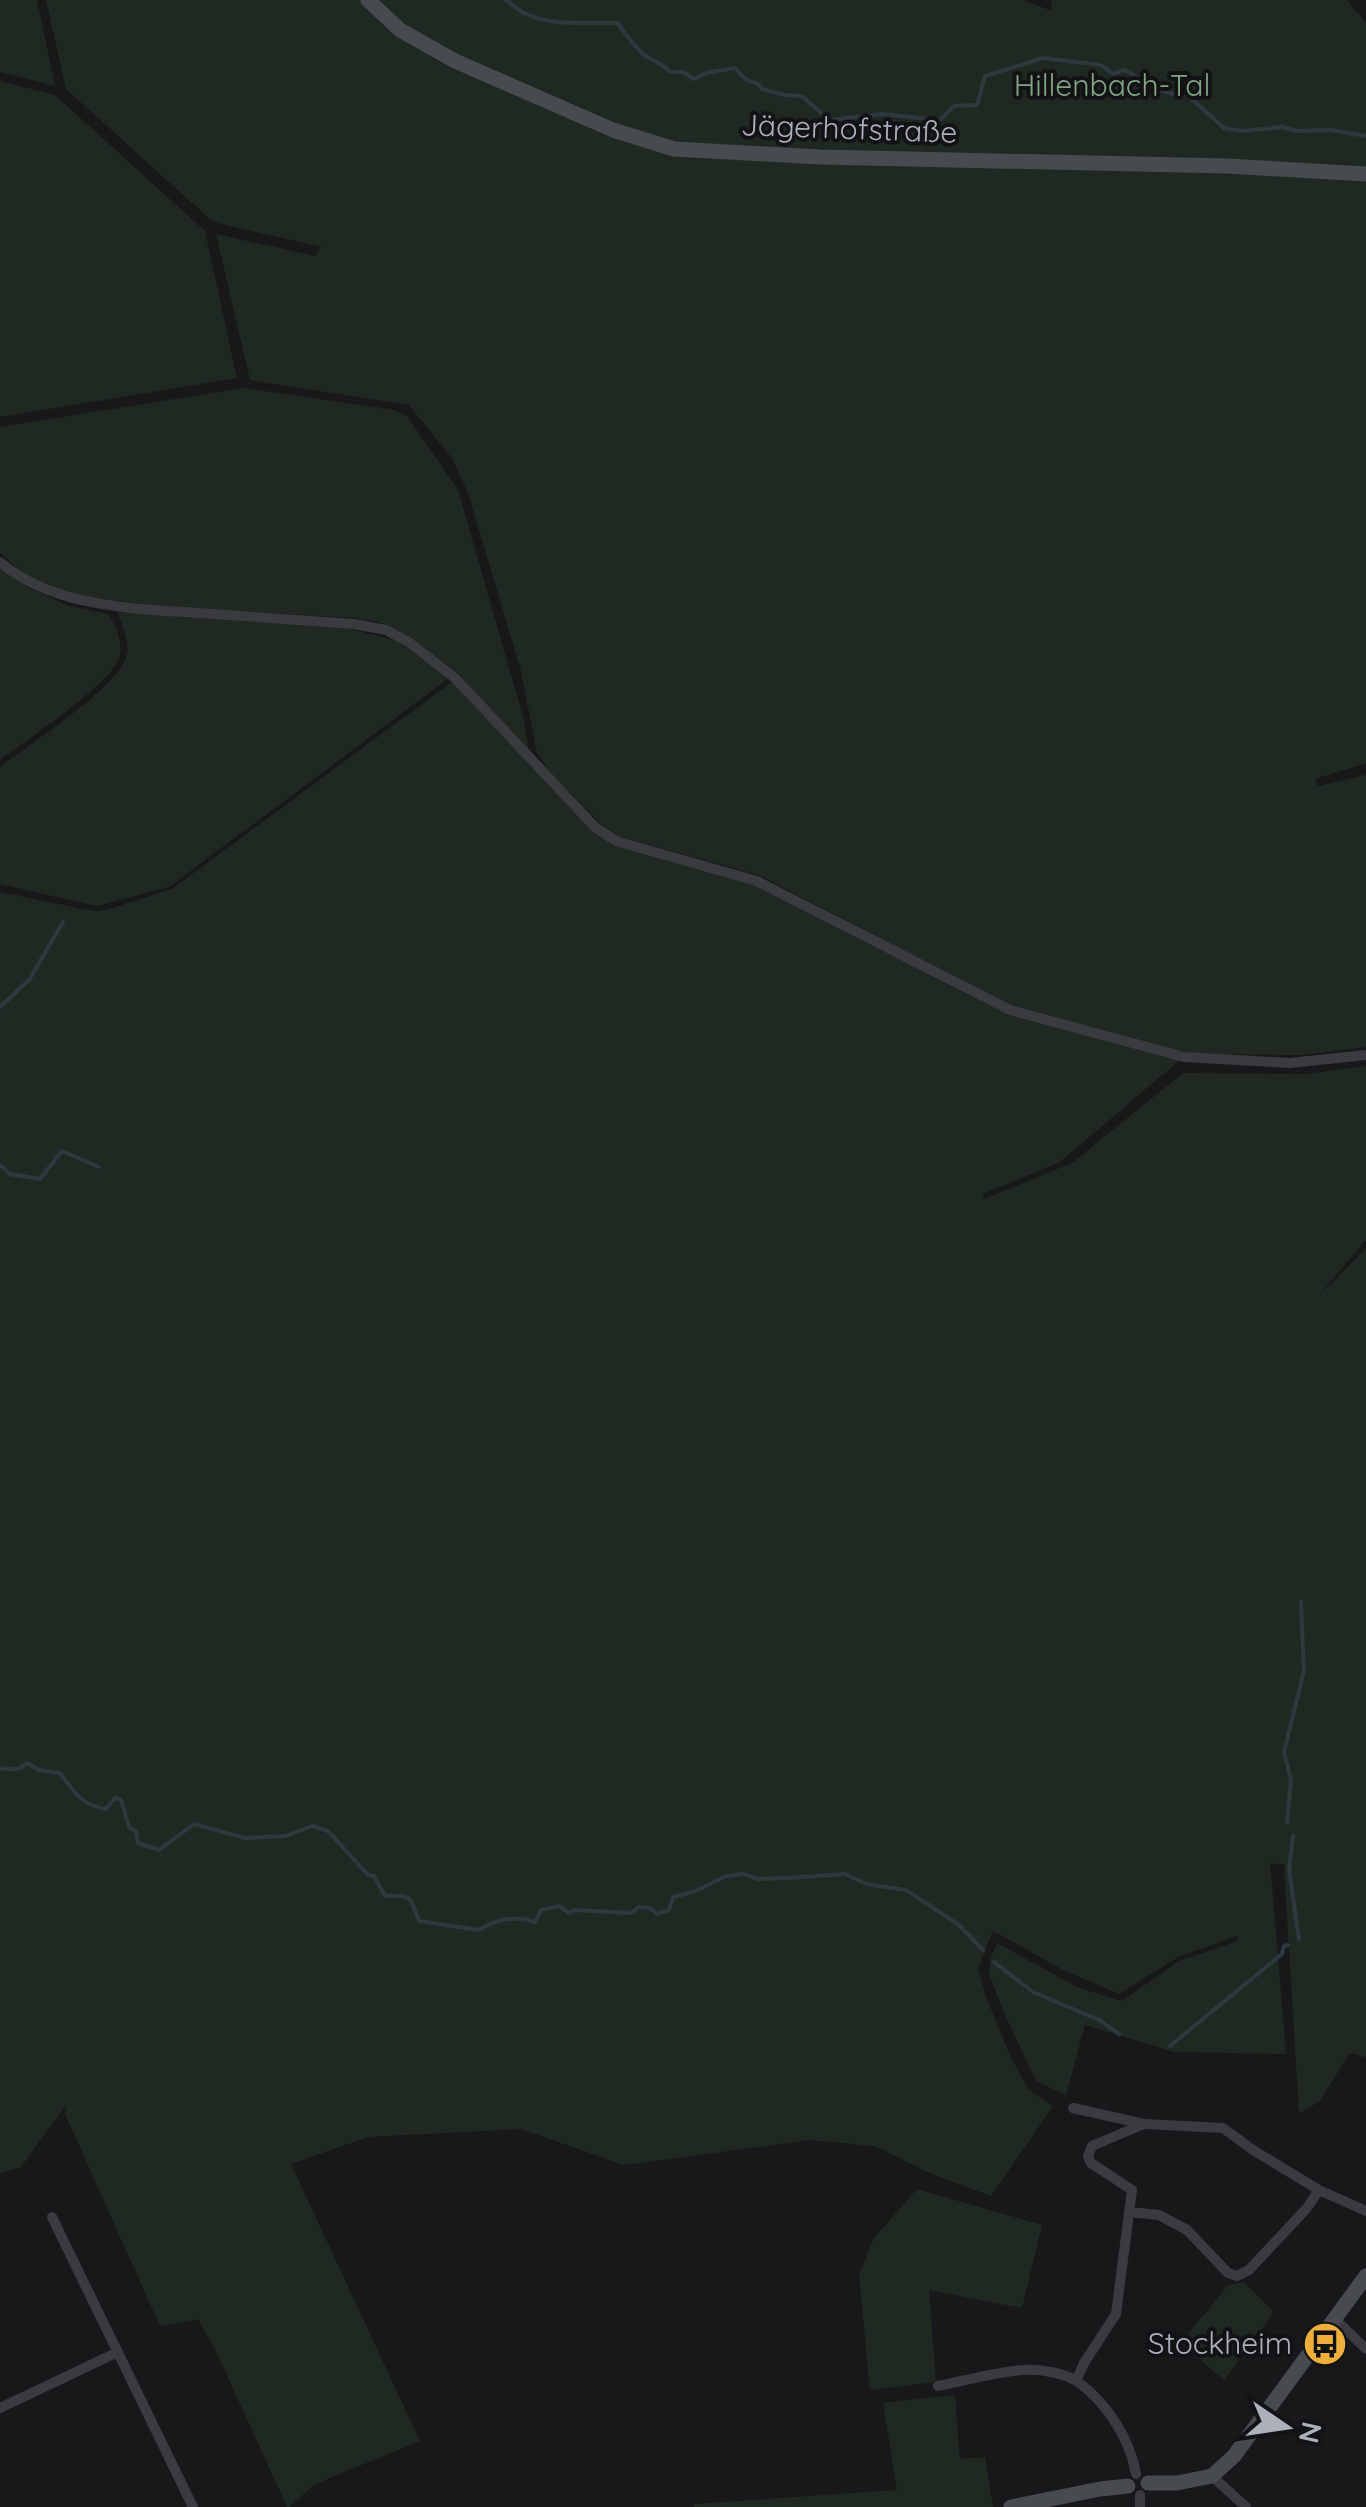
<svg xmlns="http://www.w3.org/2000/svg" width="1366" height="2507" viewBox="0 0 1366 2507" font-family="Quicksand,sans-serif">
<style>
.green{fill:#202921}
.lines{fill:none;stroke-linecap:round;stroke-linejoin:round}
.stream{stroke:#2e383f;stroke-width:4}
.street{stroke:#393b3f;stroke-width:10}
.secondary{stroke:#474a4f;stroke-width:15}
.labels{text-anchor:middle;stroke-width:8;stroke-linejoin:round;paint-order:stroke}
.park-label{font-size:30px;fill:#82a483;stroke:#131316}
.street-label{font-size:30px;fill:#abb0ba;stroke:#131316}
.poi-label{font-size:30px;fill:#abb0ba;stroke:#131316;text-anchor:end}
</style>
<rect width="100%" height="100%" fill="#18181a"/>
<path class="green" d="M 0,0 L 37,0 L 55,86 L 0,72 Z
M 46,0 L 1023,0 L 1052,11 L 1051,0 L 1347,0 L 1366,23 L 1366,763 L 1315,779 L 1318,786 L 1366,775 L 1366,1047 L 1303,1055 L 1180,1054 L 1005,1004 L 759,875 L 618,836 L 600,823 L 549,771 L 537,753 L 521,671 L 468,493 L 452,458 L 409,405 L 250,380 L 216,234 L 315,256 L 321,247 L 213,222 L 66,89 Z
M 0,81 L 55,95 L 205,231 L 237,378 L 0,417 Z
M 244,388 L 394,410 L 407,416 L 458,490 L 524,720 L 529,753 L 457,672 L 402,632 L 379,622 L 353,618 L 150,605 L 71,595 L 22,572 L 0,553 L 0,427 Z
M 0,568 L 28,587 L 68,606 L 108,614 C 116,625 124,644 119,658 C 110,685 26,740 0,760 Z
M 118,612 L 351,629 L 397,641 L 449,678 L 169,887 L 97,906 L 0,884 L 0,767 C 29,745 115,689 126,658 C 131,643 122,627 118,612 Z
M 453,681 L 590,828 L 754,884 L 1002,1011 L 1181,1059 L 1060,1162 L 983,1194 L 984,1199 L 1072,1163 L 1183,1073 L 1307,1074 L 1366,1066 L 1366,1240 L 1316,1299 L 1366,1248 L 1366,2057 L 1350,2053 L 1319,2102 L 1299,2113 L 1284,1865 L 1270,1863 L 1286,2054 L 1174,2052 L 1085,2025 L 1066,2095 L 1036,2081 L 1003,2011 L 989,1973 L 991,1957 L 997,1943 L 1079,1988 L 1122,2001 L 1179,1961 L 1238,1941 L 1237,1936 L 1178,1957 L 1119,1994 L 1067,1972 L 993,1931 L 978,1968 L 986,1997 L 1011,2058 L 1029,2090 L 1053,2106 L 991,2196 L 927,2172 L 875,2146 L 810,2140 L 624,2165 L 521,2129 L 368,2137 L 291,2164 L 420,2441 L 313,2485 L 290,2507 L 287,2507 L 215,2349 L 198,2319 L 160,2326 L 65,2114 L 66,2105 L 21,2167 L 0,2173 L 0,892 L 93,911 L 106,910 L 172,889 Z
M 917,2189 L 1042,2225 L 1022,2308 L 929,2290 L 936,2382 L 870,2390 L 859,2275 L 874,2238 Z
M 1244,2282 L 1274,2312 L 1224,2380 L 1181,2343 L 1228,2285 Z
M 955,2395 L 960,2459 L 985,2457 L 993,2507 L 694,2507 L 694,2504 L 897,2490 L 883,2403 Z"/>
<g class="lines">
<path class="stream" d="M 506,0 C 512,4 519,11 526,14 C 554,27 588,22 618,23 C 623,31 634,45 640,51 C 649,60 660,61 670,72 L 683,72 L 694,79 L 706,73 L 735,68 L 745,79 L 758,84 L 762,89 L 784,95 L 802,96 L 829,120 L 882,114 L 940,120 L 954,106 L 977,105 L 985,76 L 1043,58 L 1101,65 L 1113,74 L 1124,70 C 1143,79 1167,99 1186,94 L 1224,128 L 1243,131 L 1282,127 L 1296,131 L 1331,130 L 1366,136
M 0,1007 L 29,980 L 63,922
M 0,1165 L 10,1174 L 40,1179 L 62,1151 L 99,1167
M 0,1768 C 11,1769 18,1772 27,1763 L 39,1770 L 60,1773 C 75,1793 81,1805 106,1809 L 115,1798 L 121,1800 L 129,1827 L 136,1831 L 138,1843 L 159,1850 L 194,1824 L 245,1838 L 286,1836 L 312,1826 L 328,1831 L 368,1875 L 374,1876 L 385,1896 C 413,1895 409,1896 419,1921 L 479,1930 C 498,1918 514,1916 535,1922 L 541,1910 L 559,1906 L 569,1913 L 574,1910 L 630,1913 L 639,1907 L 650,1908 L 657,1914 L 669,1910 L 673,1897 L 696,1891 L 726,1876 L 744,1874 L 758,1879 L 788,1878 L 845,1874 L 866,1884 L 906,1890 L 959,1925 L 983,1950
M 1287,1822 L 1291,1780 L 1284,1752 L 1304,1671 L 1301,1602
M 1293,1836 L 1289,1869 L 1299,1939
M 994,1962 L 1033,1992 L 1099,2020 L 1119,2034
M 1170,2046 L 1282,1954 L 1284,1946 L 1288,1945"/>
<path class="street" d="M 0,562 C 56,608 131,608 199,613 C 251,617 303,620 354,624 L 386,630 L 407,641 L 454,677 L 595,827 L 616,841 L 757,881 L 1010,1010 L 1184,1057 L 1290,1063 L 1366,1055
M 1073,2108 L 1144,2124 L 1223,2128 L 1253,2150 L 1319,2190 L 1366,2211
M 1129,2212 L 1159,2215 L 1187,2230 L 1228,2273 L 1237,2276 L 1249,2270 L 1307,2208 L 1319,2190
M 52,2217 L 193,2507
M 1335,2319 L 1366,2349
M 1076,2381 L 1084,2363 L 1116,2314 L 1132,2190 L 1091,2163 L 1088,2156 L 1092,2146 L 1144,2124
M 938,2386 C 964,2381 999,2371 1024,2370 C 1040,2369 1065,2373 1078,2382 C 1107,2403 1130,2439 1136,2474
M 0,2408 L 118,2352
M 1212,2476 L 1246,2507
M 1140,2507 L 1140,2495"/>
<path class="secondary" d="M 368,0 L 400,30 L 455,61 L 613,130 L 674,149 L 820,157 L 1226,166 L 1366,174
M 1148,2483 L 1177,2483 L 1212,2476 L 1234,2456 L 1366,2276
M 1011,2507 L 1100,2489 L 1128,2486"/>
</g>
<defs>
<g id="bus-disc" transform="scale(2.25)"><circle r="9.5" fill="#efae3b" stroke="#131316"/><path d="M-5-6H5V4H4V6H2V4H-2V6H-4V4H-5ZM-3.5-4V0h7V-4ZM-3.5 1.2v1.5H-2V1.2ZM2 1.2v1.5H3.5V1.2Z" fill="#111"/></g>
</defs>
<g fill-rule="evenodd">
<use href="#bus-disc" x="1325" y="2344"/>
</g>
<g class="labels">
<g class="park-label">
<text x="1112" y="96">Hillenbach-Tal</text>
</g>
<g class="street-label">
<text transform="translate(849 129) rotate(2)" y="10">Jägerhofstraße</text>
</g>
<g class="poi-label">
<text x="1292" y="2354">Stockheim</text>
</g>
</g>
<g transform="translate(1286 2427) rotate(103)" stroke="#131316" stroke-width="8" paint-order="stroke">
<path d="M0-8L18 38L0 25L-18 38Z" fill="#abb0ba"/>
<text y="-15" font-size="28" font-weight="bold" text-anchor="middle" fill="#abb0ba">N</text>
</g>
</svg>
